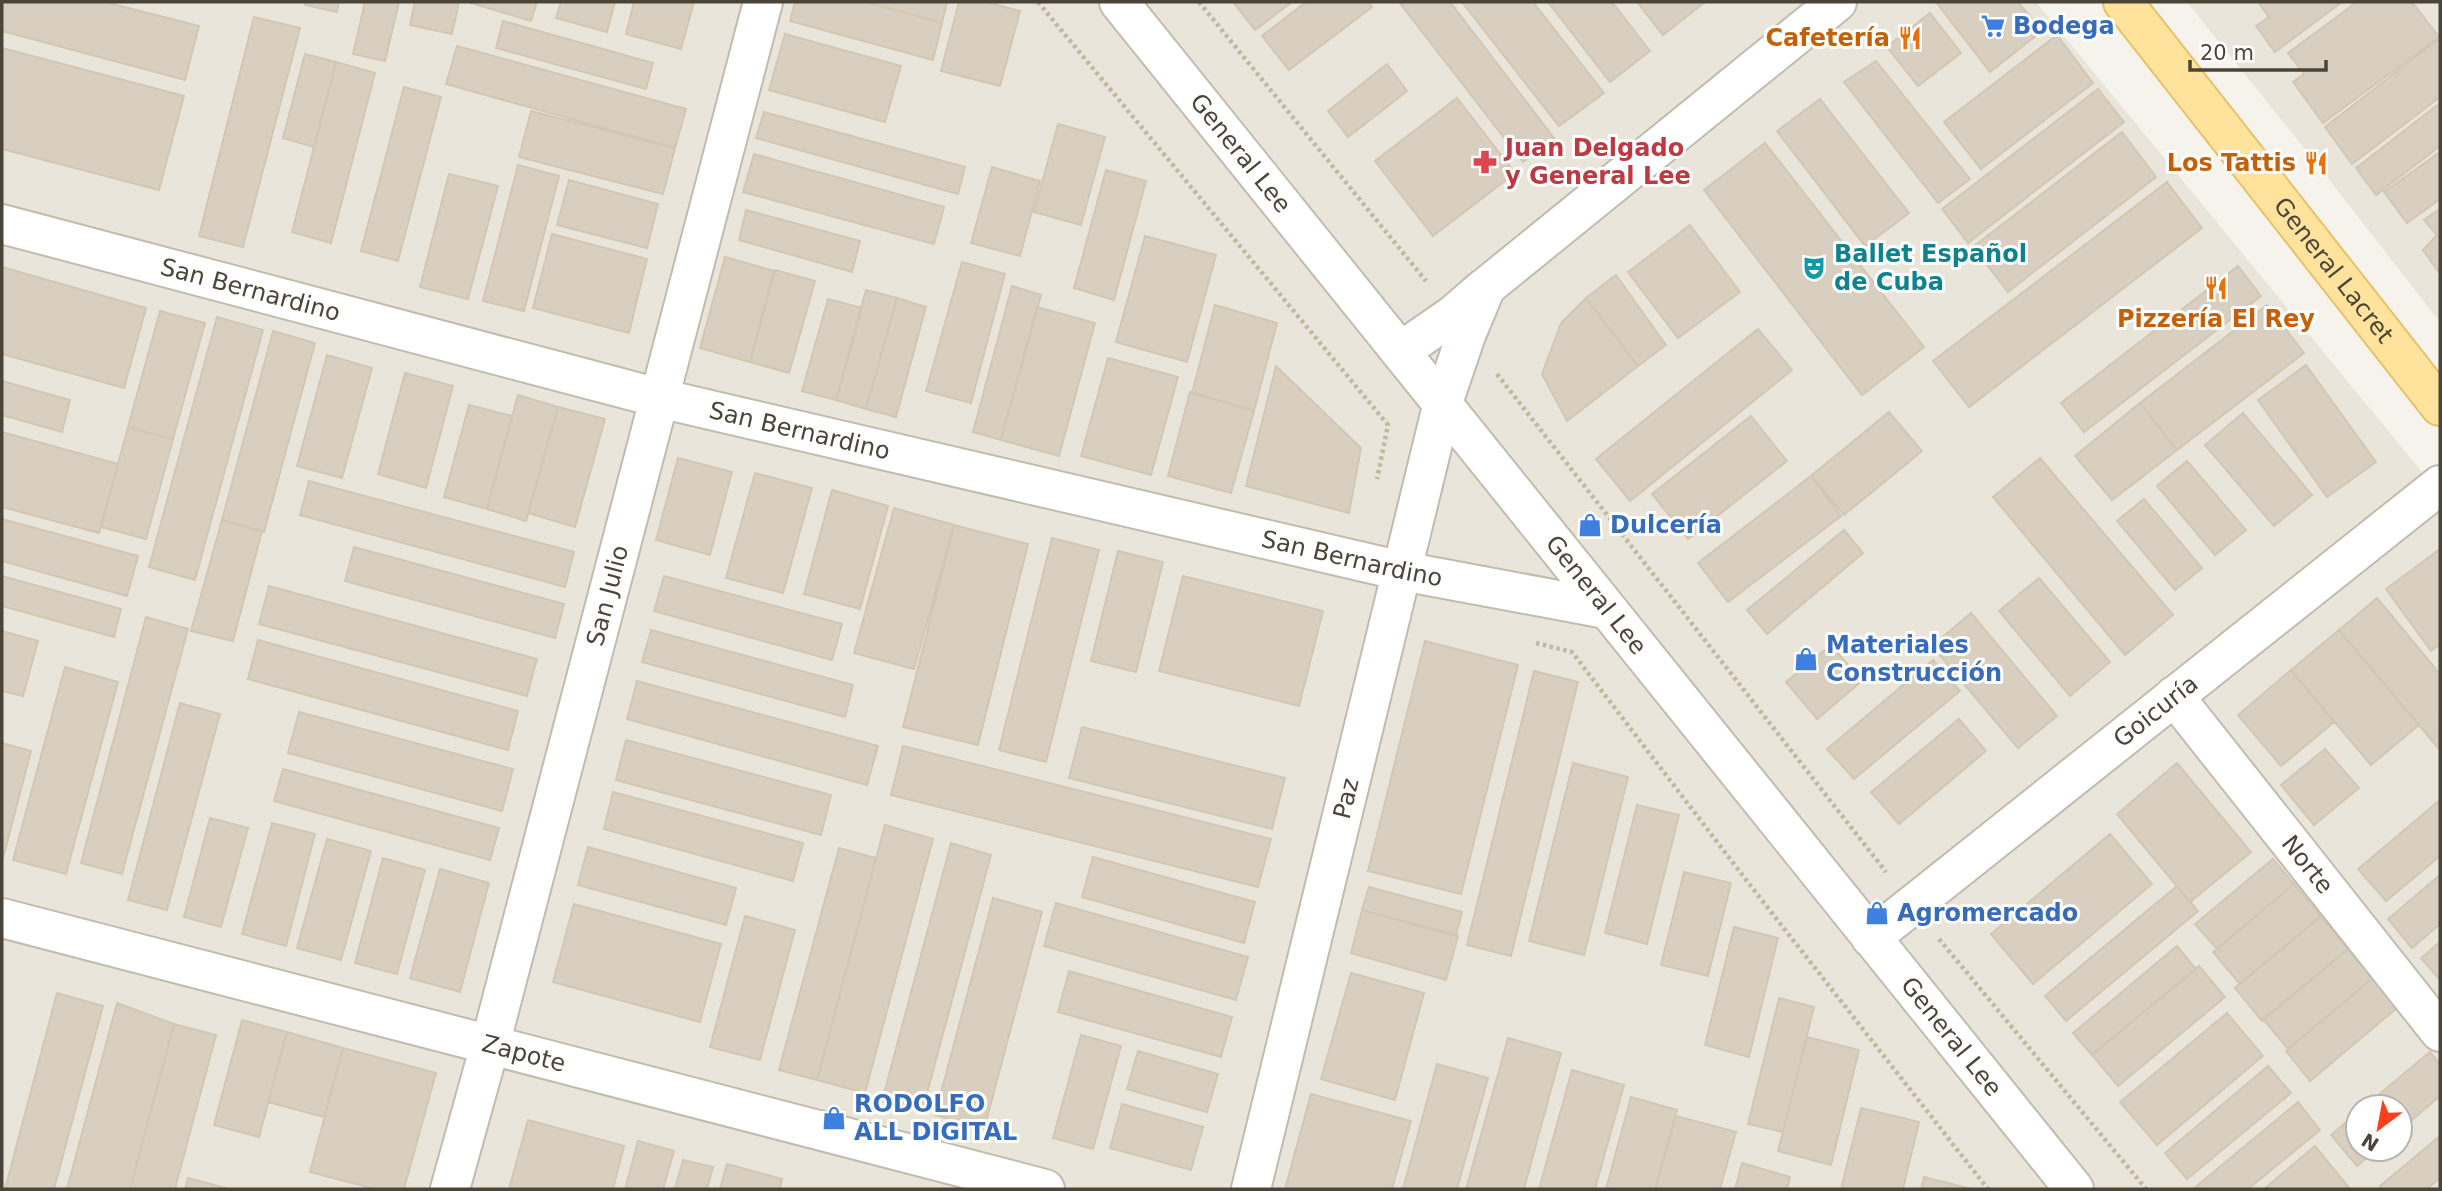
<svg xmlns="http://www.w3.org/2000/svg" width="2442" height="1191" viewBox="0 0 2442 1191" font-family="'DejaVu Sans',sans-serif">
<style>
.residential{fill:#eae5da;fill-rule:evenodd}
.building{fill:#d8cfc1;stroke:#d3c7b4;stroke-width:2}
.lines{fill:none;stroke-linecap:round;stroke-linejoin:round}
.minor-casing{stroke:#c2bbae;stroke-width:42}
.major-casing{stroke:#e6c16a;stroke-width:42}
.path{stroke:#c4b79f;stroke-width:4.5;stroke-dasharray:3.5 3.5;stroke-linecap:butt}
.minor{stroke:#fff;stroke-width:38}
.major{stroke:#ffe39c;stroke-width:38}
.labels{text-anchor:middle;stroke-width:6;stroke-linejoin:round;paint-order:stroke}
.shop-label{font-size:24px;font-weight:bold;fill:#366cbe;stroke:#fff;text-anchor:start}
.food-label{font-size:24px;font-weight:bold;fill:#c56008;stroke:#fff;text-anchor:end}
.health-label{font-size:24px;font-weight:bold;fill:#be3a42;stroke:#fff;text-anchor:start}
.street-label{font-size:24px;fill:#4b4439;stroke:#fff}
.culture-label{font-size:24px;font-weight:bold;fill:#0d838f;stroke:#fff;text-anchor:start}
</style>
<rect width="100%" height="100%" fill="#f6f3ec"/>
<path class="residential" d="M 2,2 L 2036,2 L 2440,494 L 2440,1189 L 2,1189 ZM 2358,1107 L 2400,1107 L 2400,1149 L 2358,1149 Z
M 2187,2 L 2440,2 L 2440,322 L 2316,163 Z"/>
<path class="building" d="M 2,2 L 105,2 L 199,26 L 185,80 L 2,31 Z
M 305,2 L 339,2 L 337,12 L 305,5 Z
M 365,2 L 399,2 L 385,61 L 353,54 Z
M 415,2 L 459,2 L 452,34 L 410,25 Z
M 468,2 L 537,2 L 531,21 Z
M 561,2 L 615,2 L 607,32 L 556,18 Z
M 634,2 L 694,2 L 681,49 L 626,34 Z
M 795,2 L 866,2 L 942,23 L 933,60 L 790,21 Z
M 866,2 L 947,2 L 942,23 Z
M 959,2 L 986,2 L 1020,11 L 1000,86 L 941,71 Z
M 1233,2 L 1292,2 L 1255,30 Z
M 1306,2 L 1368,2 L 1372,7 L 1289,70 L 1262,36 Z
M 1399,2 L 1450,2 L 1554,138 L 1523,162 Z
M 1462,2 L 1533,2 L 1604,93 L 1559,126 Z
M 1548,2 L 1612,2 L 1650,51 L 1610,82 Z
M 1637,2 L 1704,2 L 1704,3 L 1663,35 Z
M 1936,2 L 2018,2 L 2042,31 L 1990,72 Z
M 2258,2 L 2342,2 L 2275,52 L 2256,26 L 2269,17 Z
M 2357,2 L 2412,2 L 2439,37 L 2323,123 L 2293,82 L 2304,74 L 2288,53 Z
M 1930,13 L 1961,53 L 1918,86 L 1887,47 Z
M 254,17 L 300,28 L 243,247 L 199,236 Z
M 503,21 L 653,63 L 646,89 L 496,48 Z
M 785,34 L 901,66 L 885,122 L 769,90 Z
M 2057,35 L 2093,83 L 1981,169 L 1944,122 Z
M 2440,38 L 2440,97 L 2352,164 L 2325,127 Z
M 457,46 L 686,109 L 675,148 L 446,84 Z
M 2,48 L 184,96 L 159,190 L 2,149 Z
M 305,54 L 336,62 L 314,147 L 283,138 Z
M 1876,61 L 1970,179 L 1938,203 L 1844,82 Z
M 336,62 L 375,73 L 331,243 L 292,232 Z
M 1387,64 L 1407,91 L 1348,137 L 1328,111 Z
M 404,87 L 441,97 L 398,261 L 361,251 Z
M 2098,89 L 2124,122 L 1968,243 L 1942,209 Z
M 1457,98 L 1515,173 L 1433,236 L 1375,161 Z
M 1820,99 L 1909,213 L 1865,246 L 1777,131 Z
M 2440,103 L 2440,146 L 2376,195 L 2356,168 Z
M 531,111 L 675,148 L 663,194 L 519,157 Z
M 764,112 L 965,167 L 958,194 L 756,138 Z
M 1058,124 L 1105,137 L 1081,225 L 1034,212 Z
M 2122,132 L 2156,177 L 2008,292 L 1973,247 Z
M 1765,143 L 1924,347 L 1862,395 L 1704,190 Z
M 2440,152 L 2440,199 L 2407,223 L 2384,192 Z
M 754,154 L 944,207 L 934,244 L 743,192 Z
M 518,165 L 559,176 L 524,311 L 483,301 Z
M 992,167 L 1040,181 L 1020,256 L 971,243 Z
M 1106,170 L 1146,181 L 1114,300 L 1074,288 Z
M 449,174 L 498,186 L 468,299 L 420,287 Z
M 569,180 L 658,204 L 647,248 L 557,225 Z
M 2167,182 L 2202,228 L 1969,407 L 1933,361 Z
M 2440,209 L 2440,274 L 2423,250 L 2437,235 L 2424,220 Z
M 746,210 L 860,241 L 852,272 L 739,240 Z
M 1690,225 L 1740,292 L 1678,338 L 1628,272 Z
M 552,234 L 647,259 L 629,333 L 533,308 Z
M 1145,236 L 1216,255 L 1187,362 L 1116,342 Z
M 725,257 L 774,271 L 750,362 L 700,348 Z
M 962,262 L 1005,274 L 971,403 L 926,391 Z
M 2238,266 L 2261,296 L 2084,432 L 2061,403 Z
M 2,267 L 146,308 L 124,388 L 2,354 Z
M 775,270 L 815,281 L 789,373 L 750,362 Z
M 1616,275 L 1666,345 L 1638,366 L 1586,298 Z
M 1012,286 L 1041,295 L 1001,440 L 973,432 Z
M 866,290 L 897,298 L 866,409 L 836,400 Z
M 897,298 L 926,307 L 896,417 L 866,409 Z
M 1586,298 L 1638,366 L 1567,421 L 1542,374 L 1561,323 Z
M 828,299 L 862,308 L 836,400 L 802,391 Z
M 1215,305 L 1277,323 L 1254,411 L 1192,393 Z
M 2267,305 L 2304,353 L 2177,450 L 2140,403 Z
M 1037,307 L 1095,323 L 1059,456 L 1001,440 Z
M 160,311 L 205,323 L 173,439 L 128,427 Z
M 217,317 L 263,330 L 195,580 L 149,567 Z
M 1758,329 L 1792,370 L 1630,501 L 1596,459 Z
M 273,331 L 315,343 L 264,532 L 222,520 Z
M 327,355 L 372,368 L 342,478 L 297,466 Z
M 1108,358 L 1178,377 L 1151,475 L 1081,456 Z
M 2306,365 L 2376,462 L 2327,497 L 2258,400 Z
M 1276,366 L 1361,448 L 1349,513 L 1246,486 Z
M 405,373 L 453,386 L 426,488 L 378,474 Z
M 2,381 L 70,400 L 62,432 L 2,415 Z
M 1190,392 L 1254,411 L 1231,493 L 1168,476 Z
M 518,395 L 558,407 L 526,521 L 487,509 Z
M 2140,403 L 2177,450 L 2112,500 L 2075,456 Z
M 469,405 L 512,416 L 487,509 L 444,497 Z
M 558,407 L 605,419 L 575,527 L 528,513 Z
M 1889,412 L 1922,451 L 1844,515 L 1811,476 Z
M 2243,413 L 2312,495 L 2274,526 L 2205,445 Z
M 1751,416 L 1787,461 L 1688,539 L 1652,494 Z
M 128,427 L 173,439 L 146,539 L 101,527 Z
M 2,432 L 118,464 L 99,533 L 2,507 Z
M 678,458 L 732,472 L 710,555 L 656,540 Z
M 2040,458 L 2173,615 L 2125,655 L 1993,497 Z
M 2187,461 L 2246,530 L 2215,555 L 2157,486 Z
M 755,473 L 812,488 L 783,593 L 726,578 Z
M 1811,476 L 1841,516 L 1728,602 L 1698,563 Z
M 309,481 L 574,552 L 565,587 L 300,515 Z
M 832,490 L 888,506 L 860,609 L 804,594 Z
M 2144,499 L 2202,568 L 2175,590 L 2117,521 Z
M 894,508 L 954,525 L 914,669 L 854,653 Z
M 2,519 L 138,556 L 127,596 L 2,561 Z
M 222,520 L 262,531 L 233,641 L 191,631 Z
M 954,525 L 1028,544 L 978,745 L 903,727 Z
M 1844,530 L 1863,553 L 1767,634 L 1747,610 Z
M 1052,538 L 1099,550 L 1046,762 L 999,750 Z
M 354,547 L 564,604 L 555,638 L 345,581 Z
M 2440,549 L 2440,644 L 2431,651 L 2386,589 Z
M 1118,551 L 1163,562 L 1136,672 L 1091,661 Z
M 2,576 L 121,609 L 114,637 L 2,606 Z
M 664,576 L 842,624 L 832,660 L 654,611 Z
M 1183,576 L 1323,611 L 1299,706 L 1159,671 Z
M 2039,578 L 2110,662 L 2070,696 L 1999,611 Z
M 269,586 L 537,659 L 527,696 L 259,624 Z
M 2377,598 L 2440,674 L 2439,749 L 2339,630 Z
M 1971,613 L 2057,716 L 2018,748 L 1932,646 Z
M 146,617 L 188,629 L 122,874 L 81,863 Z
M 651,630 L 853,685 L 845,717 L 642,662 Z
M 2339,630 L 2419,725 L 2371,765 L 2291,670 Z
M 2,631 L 38,641 L 23,696 L 2,691 Z
M 258,640 L 518,711 L 508,750 L 248,679 Z
M 1425,641 L 1518,665 L 1461,894 L 1368,871 Z
M 1831,645 L 1862,681 L 1817,719 L 1786,682 Z
M 1933,660 L 1960,691 L 1854,779 L 1827,749 Z
M 65,667 L 118,682 L 66,874 L 13,860 Z
M 2291,670 L 2334,722 L 2281,766 L 2238,715 Z
M 1534,671 L 1578,682 L 1511,956 L 1467,945 Z
M 637,681 L 878,746 L 867,785 L 627,719 Z
M 180,703 L 220,714 L 167,910 L 128,900 Z
M 299,712 L 513,769 L 502,811 L 288,753 Z
M 1959,719 L 1986,751 L 1899,824 L 1871,792 Z
M 1082,727 L 1285,778 L 1272,829 L 1069,778 Z
M 626,740 L 831,795 L 821,835 L 616,780 Z
M 2,743 L 31,751 L 2,862 Z
M 903,746 L 1271,839 L 1258,887 L 891,795 Z
M 2325,749 L 2359,788 L 2314,825 L 2281,785 Z
M 1573,763 L 1628,777 L 1584,955 L 1529,941 Z
M 2177,763 L 2251,852 L 2190,902 L 2117,814 Z
M 283,769 L 499,828 L 490,860 L 274,801 Z
M 613,792 L 803,843 L 793,881 L 604,829 Z
M 2440,800 L 2440,856 L 2386,901 L 2358,869 Z
M 1637,805 L 1679,815 L 1647,944 L 1605,933 Z
M 210,818 L 248,828 L 221,927 L 184,917 Z
M 272,823 L 315,834 L 286,946 L 242,934 Z
M 885,825 L 933,839 L 865,1093 L 817,1080 Z
M 2110,834 L 2152,884 L 2033,984 L 1991,934 Z
M 327,839 L 371,851 L 341,960 L 297,948 Z
M 951,843 L 991,855 L 922,1112 L 882,1101 Z
M 588,847 L 736,888 L 726,925 L 578,885 Z
M 839,848 L 876,858 L 817,1080 L 779,1070 Z
M 1093,857 L 1255,902 L 1244,943 L 1082,897 Z
M 383,858 L 425,870 L 397,974 L 355,963 Z
M 2273,859 L 2294,884 L 2217,949 L 2195,924 Z
M 440,869 L 489,883 L 460,992 L 410,978 Z
M 1684,872 L 1731,883 L 1708,976 L 1661,965 Z
M 2440,875 L 2440,924 L 2412,948 L 2388,919 Z
M 2294,884 L 2321,916 L 2240,984 L 2213,952 Z
M 2177,886 L 2198,911 L 2066,1021 L 2045,996 Z
M 1369,887 L 1462,912 L 1456,936 L 1362,910 Z
M 993,898 L 1042,912 L 984,1129 L 935,1115 Z
M 1056,903 L 1248,957 L 1236,1000 L 1044,946 Z
M 574,904 L 721,944 L 700,1022 L 553,982 Z
M 1362,910 L 1458,936 L 1446,980 L 1351,953 Z
M 745,916 L 795,930 L 760,1060 L 710,1047 Z
M 2321,916 L 2348,949 L 2262,1021 L 2235,988 Z
M 1734,927 L 1778,938 L 1749,1057 L 1705,1045 Z
M 2440,942 L 2440,980 L 2421,958 Z
M 2177,946 L 2196,969 L 2092,1055 L 2073,1033 Z
M 2348,949 L 2373,978 L 2288,1049 L 2263,1019 Z
M 2199,966 L 2225,997 L 2118,1086 L 2092,1055 Z
M 1069,971 L 1232,1017 L 1221,1057 L 1058,1012 Z
M 1351,973 L 1424,993 L 1395,1100 L 1321,1079 Z
M 2373,978 L 2397,1008 L 2310,1081 L 2286,1051 Z
M 57,993 L 103,1006 L 54,1189 L 5,1189 Z
M 1779,998 L 1814,1007 L 1783,1132 L 1748,1124 Z
M 117,1003 L 174,1024 L 130,1189 L 67,1189 Z
M 2227,1013 L 2263,1056 L 2157,1145 L 2120,1102 Z
M 242,1020 L 287,1032 L 259,1137 L 214,1125 Z
M 174,1024 L 216,1035 L 175,1189 L 130,1189 Z
M 287,1032 L 343,1048 L 324,1117 L 268,1102 Z
M 1081,1035 L 1121,1046 L 1093,1149 L 1053,1138 Z
M 1807,1037 L 1859,1050 L 1831,1165 L 1778,1151 Z
M 1508,1038 L 1561,1053 L 1524,1189 L 1466,1189 Z
M 343,1048 L 436,1073 L 404,1189 L 375,1189 L 310,1172 Z
M 1138,1051 L 1218,1074 L 1207,1112 L 1127,1089 Z
M 2430,1052 L 2440,1064 L 2440,1096 L 2400,1130 L 2400,1107 L 2364,1107 Z
M 1437,1064 L 1488,1078 L 1457,1189 L 1403,1189 Z
M 2268,1066 L 2291,1093 L 2187,1179 L 2165,1153 Z
M 1572,1070 L 1624,1085 L 1595,1189 L 1539,1189 Z
M 1311,1094 L 1411,1121 L 1392,1189 L 1285,1189 Z
M 1631,1097 L 1677,1110 L 1655,1189 L 1606,1189 Z
M 2298,1102 L 2320,1130 L 2248,1189 L 2193,1189 Z
M 1122,1104 L 1203,1127 L 1191,1170 L 1110,1148 Z
M 1861,1108 L 1919,1122 L 1903,1189 L 1841,1189 Z
M 2358,1112 L 2358,1149 L 2377,1149 L 2357,1166 L 2331,1135 Z
M 1676,1116 L 1736,1132 L 1720,1189 L 1655,1189 Z
M 528,1120 L 624,1146 L 613,1189 L 509,1189 Z
M 2440,1136 L 2440,1178 L 2427,1189 L 2383,1189 L 2380,1186 Z
M 638,1141 L 674,1151 L 663,1189 L 625,1189 Z
M 2315,1146 L 2350,1189 L 2264,1189 Z
M 683,1160 L 713,1167 L 707,1189 L 675,1189 Z
M 1742,1163 L 1790,1177 L 1787,1189 L 1735,1189 Z
M 727,1164 L 782,1179 L 780,1189 L 720,1189 Z
M 1924,1177 L 1972,1189 L 1921,1189 Z
M 188,1178 L 229,1189 L 185,1189 Z"/>
<g class="lines">
<g class="minor-casing">
<g id="minor">
<path id="s1" d="M 1119,2 L 2074,1189"/>
<path id="s2" d="M 2,224 L 659,398 L 1402,571 L 1606,609"/>
<path d="M 1401,351 L 1453,315 L 1483,289"/>
<path id="s3" d="M 2174,696 L 2440,1032"/>
<path id="s4" d="M 2,918 L 1045,1189"/>
<path id="s5" d="M 1871,938 L 2440,485"/>
<path id="s6" d="M 450,1189 L 490,1045 L 763,2"/>
<path id="s7" d="M 1251,1189 L 1442,406 L 1466,335 L 1486,287 L 1837,2"/>
</g>
</g>
<g class="major-casing">
<g id="major">
<path id="s8" d="M 2123,2 L 2440,406"/>
</g>
</g>
<path class="path" d="M 1038,2 L 1388,425 L 1377,479
M 1199,2 L 1426,281
M 1497,374 L 1886,872
M 1536,643 L 1572,652 L 1750,885 L 1988,1189
M 1939,939 L 2146,1189"/>
<use href="#minor" class="minor"/>
<use href="#major" class="major"/>
</g>
<defs>
<g id="supermarket-bare" transform="scale(1.89)"><path d="M-6-5.5h2.5l.6 2H6L4.5 2H-2.5L-4.4-4H-6ZM-1.5 3.2a1.3 1.3 0 1 0 .1 0ZM3 3.2a1.3 1.3 0 1 0 .1 0Z" fill="#3f7fe0" stroke="#fff" stroke-width="2.5" paint-order="stroke"/></g>
<g id="restaurant-bare" transform="scale(1.89)"><path d="M-5-6h1v4h1v-4h1v4h1v-4h1v5L-1.5 .5V6h-2V.5L-5-1ZM5-6V6H3V1.5H1.5Q1.5-4 5-6Z" fill="#e8710a" stroke="#fff" stroke-width="2.5" paint-order="stroke"/></g>
<g id="pharmacy-bare" transform="scale(1.89)"><path d="M-2-6h4v4h4v4h-4v4h-4v-4h-4v-4h4Z" fill="#e0444e" stroke="#fff" stroke-width="2.5" paint-order="stroke"/></g>
<g id="theatre-bare" transform="scale(1.89)"><path d="M-5-5.5Q0-4 5-5.5V0Q5 5 0 6Q-5 5-5 0ZM-3.3-2.5H-1v1.5H-3.3ZM1-2.5H3.3v1.5H1ZM-2.8 1Q0 5.5 2.8 1Z" fill="#0f9aa8" stroke="#fff" stroke-width="2.5" paint-order="stroke"/></g>
<g id="shop-bare" transform="scale(1.89)"><path d="M-5-2.5h2.3a2.7 3.5 0 0 1 5.4 0H5L5.5 6h-11ZM-1.5-2.5h3a1.5 2.3 0 0 0-3 0Z" fill="#3f7fe0" stroke="#fff" stroke-width="2.5" paint-order="stroke"/></g>
</defs>
<g fill-rule="evenodd">
<use href="#supermarket-bare" x="1993" y="26"/>
<use href="#restaurant-bare" x="1910" y="38"/>
<use href="#pharmacy-bare" x="1485" y="162"/>
<use href="#restaurant-bare" x="2316" y="163"/>
<use href="#theatre-bare" x="1814" y="268"/>
<use href="#restaurant-bare" x="2216" y="288"/>
<use href="#shop-bare" x="1590" y="525"/>
<use href="#shop-bare" x="1806" y="659"/>
<use href="#shop-bare" x="1877" y="913"/>
<use href="#shop-bare" x="834" y="1118"/>
</g>
<g class="labels">
<g class="shop-label">
<text x="2013" y="34">Bodega</text>
<text x="1610" y="533">Dulcería</text>
<text x="1826" y="653">Materiales<tspan x="1826" dy="28">Construcción</tspan></text>
<text x="1897" y="921">Agromercado</text>
<text x="854" y="1112">RODOLFO<tspan x="854" dy="28">ALL DIGITAL</tspan></text>
</g>
<g class="food-label">
<text x="1890" y="46">Cafetería</text>
<text x="2296" y="171">Los Tattis</text>
<text x="2216" y="327" text-anchor="middle">Pizzería El Rey</text>
</g>
<g class="health-label">
<text x="1505" y="156">Juan Delgado<tspan x="1505" dy="28">y General Lee</tspan></text>
</g>
<g class="street-label">
<text dy="8" stroke="none"><textPath href="#s1" startOffset="194">General Lee</textPath></text>
<text dy="8" stroke="none"><textPath href="#s8" startOffset="341">General Lacret</textPath></text>
<text dy="8" stroke="none"><textPath href="#s2" startOffset="257">San Bernardino</textPath></text>
<text dy="8" stroke="none"><textPath href="#s2" startOffset="824">San Bernardino</textPath></text>
<text dy="8" stroke="none"><textPath href="#s2" startOffset="1391">San Bernardino</textPath></text>
<text dy="8" stroke="none"><textPath href="#s6" startOffset="614">San Julio</textPath></text>
<text dy="8" stroke="none"><textPath href="#s1" startOffset="761">General Lee</textPath></text>
<text dy="8" stroke="none"><textPath href="#s5" startOffset="364">Goicuría</textPath></text>
<text dy="8" stroke="none"><textPath href="#s7" startOffset="402">Paz</textPath></text>
<text dy="8" stroke="none"><textPath href="#s3" startOffset="215">Norte</textPath></text>
<text dy="8" stroke="none"><textPath href="#s1" startOffset="1328">General Lee</textPath></text>
<text dy="8" stroke="none"><textPath href="#s4" startOffset="539">Zapote</textPath></text>
</g>
<g class="culture-label">
<text x="1834" y="262">Ballet Español<tspan x="1834" dy="28">de Cuba</tspan></text>
</g>
</g>
<rect width="2442" height="1191" fill="none" stroke="#4b4439" stroke-width="7"/>
<g transform="translate(2379 1128) rotate(212)"><circle r="33" fill="#ffffff" stroke="#b7b4b0" stroke-width="2"/>
<path d="M0-5L12 26L0 18L-12 26Z" fill="#fc3f1d"/>
<text y="-10" font-size="19" font-weight="bold" text-anchor="middle" fill="#4b4439">N</text>
</g>
<path d="M2190 60v10h136v-10" fill="none" stroke="#4b4439" stroke-width="3.5"/>
<text x="2200" y="60" font-size="21" fill="#4b4439" stroke="#ffffff" stroke-width="5" paint-order="stroke">20 m</text>
</svg>
